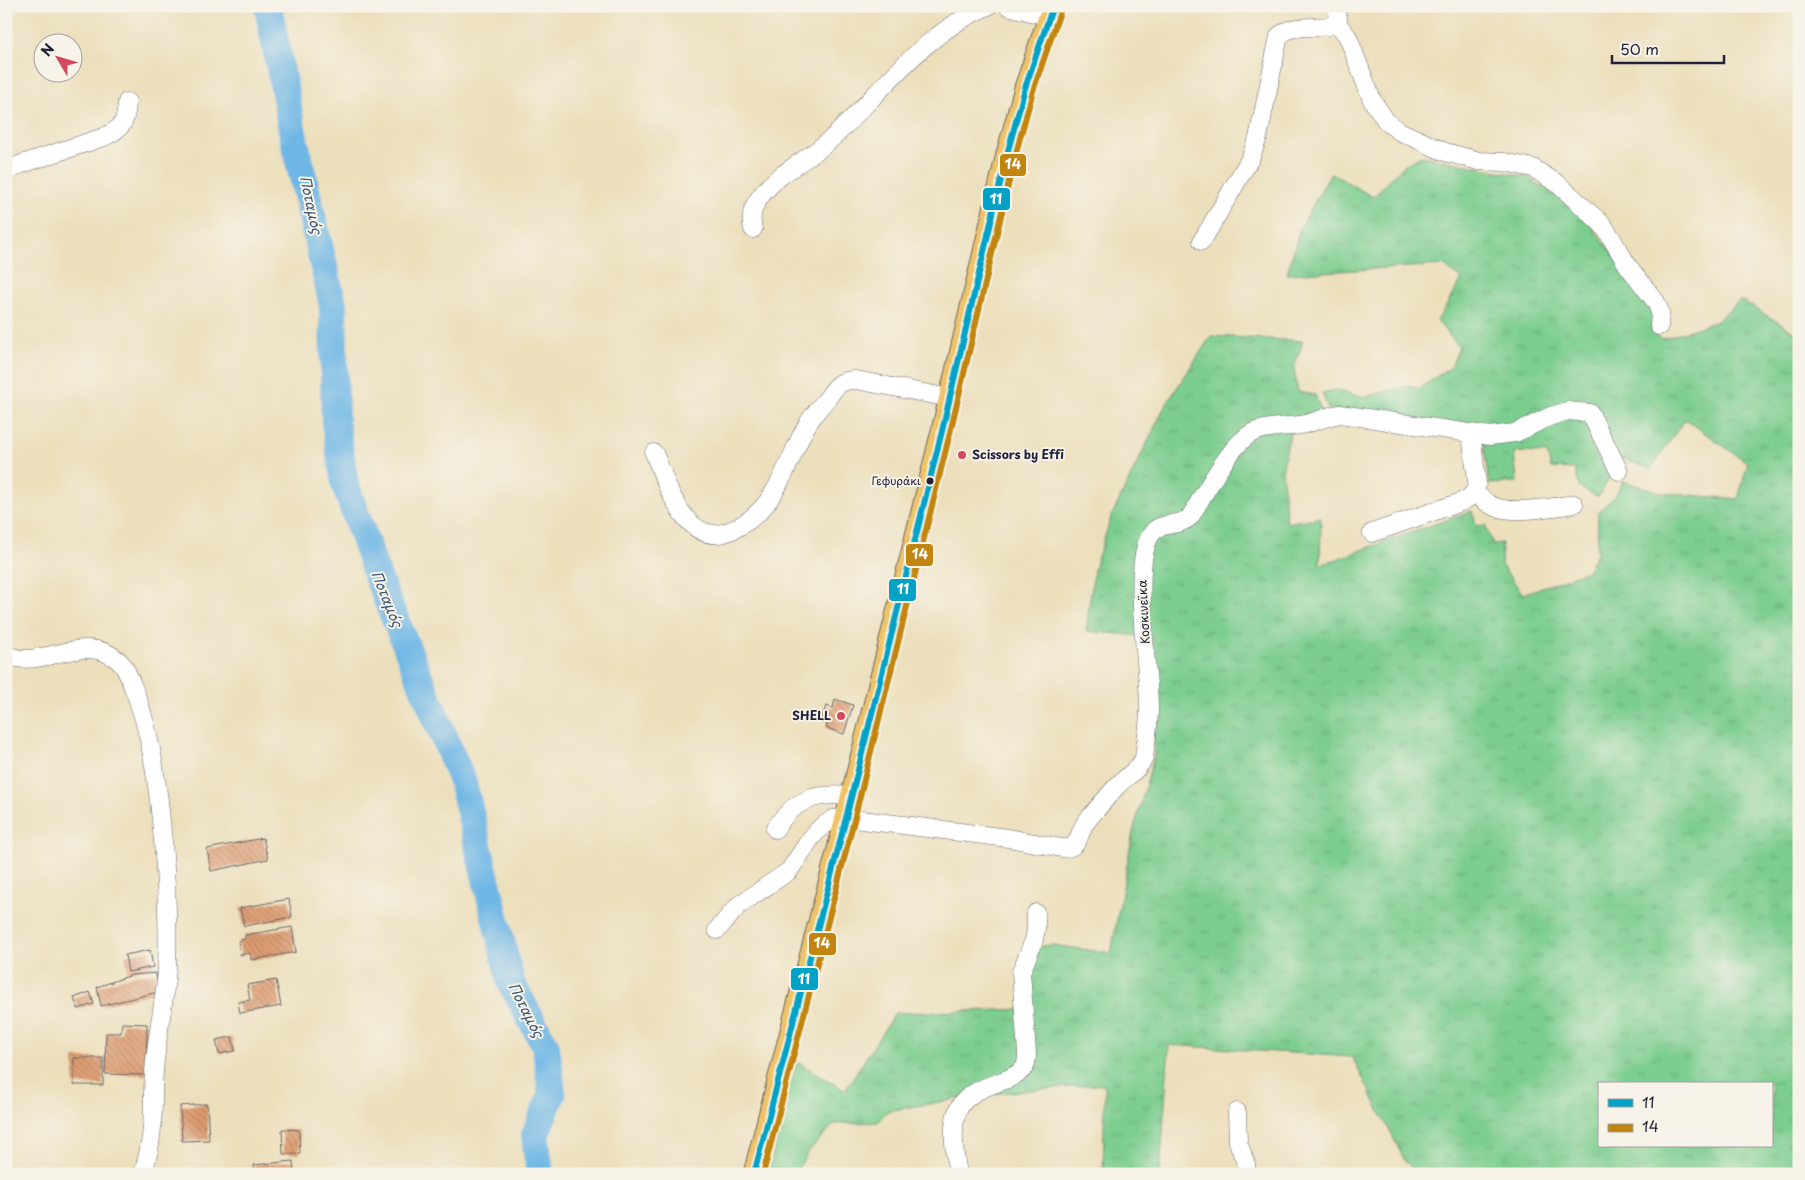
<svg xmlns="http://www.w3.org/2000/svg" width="1805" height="1180" viewBox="0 0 1805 1180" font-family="'Playpen Sans',sans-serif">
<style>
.grass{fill:url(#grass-tufts);stroke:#4f7865;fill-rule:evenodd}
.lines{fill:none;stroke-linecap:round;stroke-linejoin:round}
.river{stroke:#6db6e5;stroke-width:28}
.building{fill:url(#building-back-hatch)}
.minor-casing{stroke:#696468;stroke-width:19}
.major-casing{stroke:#696468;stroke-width:23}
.minor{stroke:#fff;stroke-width:18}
.major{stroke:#efc469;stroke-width:21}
.bus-1-casing{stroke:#f7f3e8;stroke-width:10}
.bus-2-casing{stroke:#f7f3e8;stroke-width:10}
.bus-1{stroke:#02a2c7;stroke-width:6}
.bus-2{stroke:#c2850f;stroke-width:6}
.poi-dot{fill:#d1495b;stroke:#f7f3e8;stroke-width:2}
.bus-dot{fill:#22223b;stroke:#f7f3e8;stroke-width:2}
.labels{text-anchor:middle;stroke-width:4;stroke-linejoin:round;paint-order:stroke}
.bus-label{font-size:11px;fill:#22223b;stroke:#f7f3e8;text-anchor:end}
.poi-label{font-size:12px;font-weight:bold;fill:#22223b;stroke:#f7f3e8;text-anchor:start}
.street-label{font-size:12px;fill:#22223b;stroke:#f7f3e8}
.water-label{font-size:14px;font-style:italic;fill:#3c5676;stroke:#f7f3e8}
.line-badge{stroke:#f7f3e8;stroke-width:2}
.badge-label{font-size:14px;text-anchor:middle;font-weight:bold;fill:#fff}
</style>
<defs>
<pattern id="grass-tufts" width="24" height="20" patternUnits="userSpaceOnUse" patternTransform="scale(1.25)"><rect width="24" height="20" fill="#7ccd8f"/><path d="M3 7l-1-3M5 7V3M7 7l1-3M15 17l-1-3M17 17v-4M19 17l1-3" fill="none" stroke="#6bb07c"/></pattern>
<pattern id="building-back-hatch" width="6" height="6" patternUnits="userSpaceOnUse" patternTransform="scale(1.25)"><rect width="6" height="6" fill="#de9c71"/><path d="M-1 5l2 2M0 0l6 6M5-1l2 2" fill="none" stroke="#b47f5e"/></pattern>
</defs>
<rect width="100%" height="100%" fill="#f7f3e8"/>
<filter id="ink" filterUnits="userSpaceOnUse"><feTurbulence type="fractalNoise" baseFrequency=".02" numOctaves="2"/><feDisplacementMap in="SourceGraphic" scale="10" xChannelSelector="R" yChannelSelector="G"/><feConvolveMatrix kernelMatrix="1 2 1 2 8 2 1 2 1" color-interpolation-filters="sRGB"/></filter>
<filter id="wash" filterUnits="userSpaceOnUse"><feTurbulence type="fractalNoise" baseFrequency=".0096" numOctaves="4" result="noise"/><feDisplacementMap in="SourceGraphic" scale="20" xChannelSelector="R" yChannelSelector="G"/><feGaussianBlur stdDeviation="1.12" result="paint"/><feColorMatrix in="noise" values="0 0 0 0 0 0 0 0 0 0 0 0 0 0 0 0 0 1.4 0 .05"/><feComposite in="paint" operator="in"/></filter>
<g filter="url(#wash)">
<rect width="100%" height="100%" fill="#ecdfbc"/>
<path class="grass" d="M 1422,156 L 1527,177 L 1581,211 L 1656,313 L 1651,331 L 1662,339 L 1715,322 L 1741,300 L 1799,335 L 1799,1174 L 1419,1174 L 1405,1161 L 1352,1057 L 1169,1045 L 1160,1174 L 1103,1174 L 1105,1084 L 987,1094 L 887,1111 L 878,1122 L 834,1124 L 808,1152 L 795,1174 L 768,1174 L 797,1062 L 845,1090 L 895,1013 L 1029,1009 L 1026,972 L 1037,947 L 1051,945 L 1111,953 L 1133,832 L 1154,756 L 1152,637 L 1086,631 L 1094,569 L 1112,515 L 1165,406 L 1211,336 L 1303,341 L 1294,368 L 1298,392 L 1315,395 L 1322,412 L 1293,419 L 1282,471 L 1287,523 L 1321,517 L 1320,565 L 1472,511 L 1477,526 L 1485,525 L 1493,544 L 1502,543 L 1501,565 L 1523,594 L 1587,571 L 1597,553 L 1598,512 L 1614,497 L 1623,481 L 1663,493 L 1738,499 L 1748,463 L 1685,419 L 1651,469 L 1621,458 L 1598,497 L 1579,487 L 1575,469 L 1551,468 L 1547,453 L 1514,452 L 1517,482 L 1489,484 L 1482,430 L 1328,409 L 1322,393 L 1335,390 L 1365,397 L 1411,385 L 1418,389 L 1451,367 L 1459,347 L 1437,321 L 1462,279 L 1443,265 L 1287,274 L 1300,228 L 1331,173 L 1373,197 L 1405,164 ZM 1599,1084 L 1771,1084 L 1771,1146 L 1599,1146 Z"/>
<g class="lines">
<path class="river" d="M 268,6 L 294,139 L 333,305 L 335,422 L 345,484 L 378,578 L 463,783 L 511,983 L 546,1047 L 552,1094 L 535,1135 L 540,1174"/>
</g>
<g id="blocks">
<path class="building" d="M 835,699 L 853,705 L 844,734 L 826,728 L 828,721 L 822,719 L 826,706 L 833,708 Z
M 263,838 L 268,859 L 211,871 L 207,849 Z
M 289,899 L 292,917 L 244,926 L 240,908 Z
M 292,927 L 296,952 L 251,960 L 250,953 L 240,955 L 238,941 L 245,939 L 245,935 Z
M 150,950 L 153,967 L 128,972 L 125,955 Z
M 156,973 L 158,992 L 101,1006 L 97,987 L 132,975 Z
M 276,980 L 281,1006 L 240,1013 L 238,1002 L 250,1000 L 247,985 Z
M 90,992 L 94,1004 L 78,1009 L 74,998 Z
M 122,1023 L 147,1024 L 146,1075 L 105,1074 L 106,1033 L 121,1033 Z
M 232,1037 L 235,1051 L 219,1054 L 216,1040 Z
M 74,1058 L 103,1058 L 103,1085 L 74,1085 Z
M 207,1104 L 209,1140 L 182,1141 L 180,1106 Z
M 282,1129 L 299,1130 L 300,1154 L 283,1154 Z
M 293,1161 L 294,1174 L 255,1174 L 254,1165 Z"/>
</g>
</g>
<g filter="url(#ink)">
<use href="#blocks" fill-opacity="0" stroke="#696468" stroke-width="1"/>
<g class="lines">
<g class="minor-casing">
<path id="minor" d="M 1008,6 L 1050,17
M 1337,23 L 1348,37 L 1372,100 L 1386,121 L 1399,131 L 1445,152 L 1479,161 L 1504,162 L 1533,168 L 1558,184 L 1602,224 L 1609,234 L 1628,266 L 1656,302 L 1660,312 L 1659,326
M 6,172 L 19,165 L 104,137 C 123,128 126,122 127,102
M 753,229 C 750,216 752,208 760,197 C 778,172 808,160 830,140 C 881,93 923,33 988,6
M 1202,241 L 1250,159 L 1258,138 L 1279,36 C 1294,22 1316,30 1333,25 L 1338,19 L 1336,6
M 654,453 C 667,484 686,551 732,530 C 750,522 764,509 774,492 C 787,472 794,448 806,427 C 811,417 819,408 826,400 C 831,394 835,386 841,383 C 846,380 851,380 856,380 L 950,398
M 1474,493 C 1480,497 1486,503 1493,506 C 1511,515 1555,507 1574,504
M 1372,533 L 1461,502 C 1470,498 1476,493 1477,483 L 1471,433
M 6,655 C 43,671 83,630 119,661 C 126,667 130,679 133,687 C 148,724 154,762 159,801 C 165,856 169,912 167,967 C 165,1003 156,1037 154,1073 C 152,1094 154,1116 151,1137 C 150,1149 146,1162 143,1174
M 775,829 C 795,798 816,793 851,796
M 717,930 L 739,905 L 789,871 L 811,838 L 820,828 L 833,819 L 846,818 L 1008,838 L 1062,848 C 1081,849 1077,834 1086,822 C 1096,810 1106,798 1117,786 C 1126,776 1138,771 1144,758 C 1146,742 1149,725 1149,709 C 1150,672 1129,559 1153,532 C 1162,521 1180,527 1190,517 C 1204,495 1231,442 1254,432 C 1270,426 1284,427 1300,425 C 1314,423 1326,416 1340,414 L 1490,436 L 1515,433 L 1551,416 L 1568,411 L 1590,413 L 1619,471
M 1237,1112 L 1238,1142 L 1246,1164 L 1247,1174
M 958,1174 C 955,1156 952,1138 955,1119 C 960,1093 986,1087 1008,1079 C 1013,1076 1020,1073 1024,1068 C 1027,1064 1027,1058 1027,1053 L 1021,972 L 1034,940 L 1036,929 L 1036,913"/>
</g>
<g class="major-casing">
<path id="major" d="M 754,1174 L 846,818 L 942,431 L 1006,158 L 1025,88 L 1053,6"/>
</g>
<use href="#minor" class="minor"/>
<use href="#major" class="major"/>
<g class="bus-1-casing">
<path id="bus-1" d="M 754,1174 L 846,818 L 942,431 L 1006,158 L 1025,88 L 1053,6"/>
</g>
<g class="bus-2-casing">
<path id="bus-2" d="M 763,1174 L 854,820 L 950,433 L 1014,160 L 1033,91 L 1061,9"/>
</g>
<use href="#bus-1" class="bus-1"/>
<use href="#bus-2" class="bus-2"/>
</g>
</g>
<g class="poi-dot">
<circle cx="962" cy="455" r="5"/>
<circle cx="841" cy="716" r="5"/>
</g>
<circle class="bus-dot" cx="930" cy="481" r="4.5"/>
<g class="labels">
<g class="bus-label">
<text x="921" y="485">Γεφυράκι</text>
</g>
<g class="poi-label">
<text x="972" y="459">Scissors by Effi</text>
<text x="831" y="720" text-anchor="end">SHELL</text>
</g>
<g class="street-label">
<text transform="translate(1144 612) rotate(-93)" y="4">Κοσκινεϊκα</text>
</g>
<g class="water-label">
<text transform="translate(311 205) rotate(78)" y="5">Ποταμός</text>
<text transform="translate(387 599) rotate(68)" y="5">Ποταμός</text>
<text transform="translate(526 1010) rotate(63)" y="5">Ποταμός</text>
</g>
</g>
<g class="line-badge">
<rect x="999" y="153" width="28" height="24" rx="5" fill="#c2850f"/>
<rect x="982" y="187" width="29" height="24" rx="5" fill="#02a2c7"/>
<rect x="905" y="543" width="29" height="24" rx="5" fill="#c2850f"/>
<rect x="888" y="578" width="29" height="24" rx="5" fill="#02a2c7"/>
<rect x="808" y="932" width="29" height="24" rx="5" fill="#c2850f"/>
<rect x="790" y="967" width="29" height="24" rx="5" fill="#02a2c7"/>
</g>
<g class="badge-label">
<text x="1013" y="169">14</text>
<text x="996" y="204">11</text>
<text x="920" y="559">14</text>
<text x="903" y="594">11</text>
<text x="822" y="948">14</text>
<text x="804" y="984">11</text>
</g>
<rect width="1805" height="1180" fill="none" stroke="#f7f3e8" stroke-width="25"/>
<rect x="1598" y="1082" width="175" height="65" fill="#f7f3e8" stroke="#a29fa3"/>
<rect x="1608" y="1099" width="25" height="8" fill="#02a2c7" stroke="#a29fa3"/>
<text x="1642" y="1108" font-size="15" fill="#22223b">11</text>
<rect x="1608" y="1124" width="25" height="8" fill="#c2850f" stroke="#a29fa3"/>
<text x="1642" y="1132" font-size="15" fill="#22223b">14</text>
<g transform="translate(58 58) rotate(308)"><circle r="24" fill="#f7f3e8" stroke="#a29fa3"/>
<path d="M0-4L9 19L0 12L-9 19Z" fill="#d1495b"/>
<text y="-8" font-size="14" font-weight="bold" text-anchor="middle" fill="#22223b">N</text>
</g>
<path d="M1612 55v8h112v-8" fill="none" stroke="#22223b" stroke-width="2.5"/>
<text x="1620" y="55" font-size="15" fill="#22223b" stroke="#f7f3e8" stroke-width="4" paint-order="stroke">50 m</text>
</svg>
